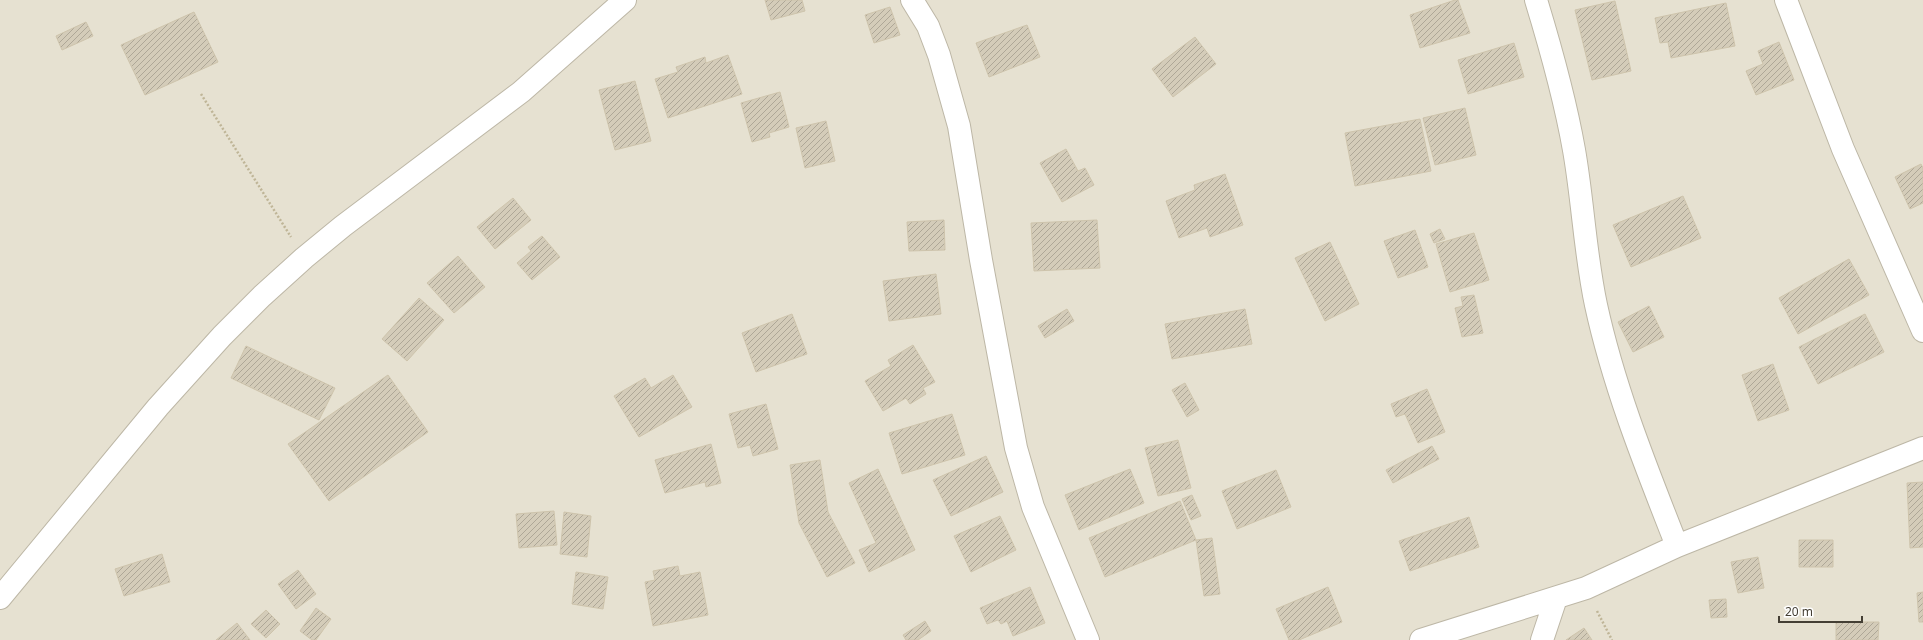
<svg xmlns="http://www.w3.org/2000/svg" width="1923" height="640" viewBox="0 0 1923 640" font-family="'Noto Sans',sans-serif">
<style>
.residential{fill:#e6e1d1}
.building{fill:url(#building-hatch);stroke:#cec4ac}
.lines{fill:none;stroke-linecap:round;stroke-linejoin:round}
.minor-casing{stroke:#bdb7a6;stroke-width:24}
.path{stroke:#bfb597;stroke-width:2.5;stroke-dasharray:2 2;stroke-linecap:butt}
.minor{stroke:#fff;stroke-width:22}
</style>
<defs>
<pattern id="building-hatch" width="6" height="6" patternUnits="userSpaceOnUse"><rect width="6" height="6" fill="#d4ccb9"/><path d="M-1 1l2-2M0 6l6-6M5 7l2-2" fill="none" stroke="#aea797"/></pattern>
</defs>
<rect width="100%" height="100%" fill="#f2efe3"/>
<path class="residential" d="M 0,0 L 1923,0 L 1923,640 L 0,640 Z"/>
<path class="building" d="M 765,0 L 802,0 L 805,11 L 771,20 Z
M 1455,0 L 1458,0 L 1470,33 L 1420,48 L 1410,15 Z
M 1615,1 L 1631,71 L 1592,80 L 1575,10 Z
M 1726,3 L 1735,46 L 1671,58 L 1668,42 L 1660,43 L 1655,18 Z
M 890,7 L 900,35 L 874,43 L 865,15 Z
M 194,12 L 218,62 L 145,95 L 121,45 Z
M 86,22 L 93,36 L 62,50 L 56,36 Z
M 1027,25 L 1040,57 L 989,77 L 976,43 Z
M 1195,37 L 1216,64 L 1173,97 L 1152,69 Z
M 1779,42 L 1794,80 L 1756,95 L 1746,71 L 1763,64 L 1758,51 Z
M 1514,43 L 1524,77 L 1468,94 L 1458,60 Z
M 728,55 L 742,94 L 668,118 L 655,79 L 678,72 L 676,67 L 705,57 L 706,63 Z
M 635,81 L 651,141 L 615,150 L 599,90 Z
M 780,92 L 789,127 L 769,133 L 770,137 L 752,142 L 741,103 Z
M 1465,108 L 1476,155 L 1435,165 L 1423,118 Z
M 1420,119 L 1431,171 L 1355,186 L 1345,133 Z
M 826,121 L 835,161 L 805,168 L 796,128 Z
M 1066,149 L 1078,171 L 1085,168 L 1094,185 L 1062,202 L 1040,163 Z
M 1921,164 L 1923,168 L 1923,203 L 1910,209 L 1895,177 Z
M 1225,174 L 1243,225 L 1210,237 L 1207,228 L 1179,238 L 1166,201 L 1195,190 L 1194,185 Z
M 1683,196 L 1701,238 L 1631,267 L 1613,225 Z
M 513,198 L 531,220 L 495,249 L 477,227 Z
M 944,220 L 945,250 L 909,251 L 907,222 Z
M 1097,220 L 1100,268 L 1034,271 L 1031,223 Z
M 1440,229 L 1445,239 L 1434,243 L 1430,234 Z
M 1415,230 L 1428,267 L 1398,278 L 1384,241 Z
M 1474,233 L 1489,280 L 1450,292 L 1436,244 Z
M 542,236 L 560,257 L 532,280 L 517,263 L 531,251 L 528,247 Z
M 1330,242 L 1359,304 L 1325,321 L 1295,258 Z
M 458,256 L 485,287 L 454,313 L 427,283 Z
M 1849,259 L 1869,295 L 1798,334 L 1779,298 Z
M 936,274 L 941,314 L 889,321 L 883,281 Z
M 1474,295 L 1483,333 L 1462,337 L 1455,308 L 1463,306 L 1461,297 Z
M 419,298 L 444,320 L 407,361 L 382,339 Z
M 1649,306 L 1664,337 L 1633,352 L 1618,322 Z
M 1067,309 L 1074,321 L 1045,338 L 1038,326 Z
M 1245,309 L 1252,344 L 1172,359 L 1165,324 Z
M 792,314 L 807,354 L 756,372 L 742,333 Z
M 1865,314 L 1884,352 L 1818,384 L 1799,347 Z
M 913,345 L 935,382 L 923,388 L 926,394 L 910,404 L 906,398 L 883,411 L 865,381 L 891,366 L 888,360 Z
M 246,346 L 335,388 L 319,420 L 231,378 Z
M 1773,364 L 1789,410 L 1758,421 L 1742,375 Z
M 388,375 L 428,432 L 329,501 L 288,444 Z
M 673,375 L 692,407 L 639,437 L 614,396 L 645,378 L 651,388 Z
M 1185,383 L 1199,410 L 1187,417 L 1172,390 Z
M 1427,389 L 1445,432 L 1418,443 L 1405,414 L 1396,417 L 1391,404 Z
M 766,404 L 778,449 L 753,456 L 750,445 L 738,448 L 729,414 Z
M 952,414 L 965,455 L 902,474 L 889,433 Z
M 1178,440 L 1191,488 L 1158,496 L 1145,448 Z
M 711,444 L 721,483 L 706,487 L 705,482 L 665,493 L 655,460 Z
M 1432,446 L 1439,459 L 1393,483 L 1386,470 Z
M 986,456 L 1003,492 L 951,516 L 933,480 Z
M 820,460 L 828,512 L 855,563 L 827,577 L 799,523 L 790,465 Z
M 878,469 L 915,550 L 869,572 L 859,550 L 876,543 L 849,483 Z
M 1130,469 L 1144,503 L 1079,530 L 1065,495 Z
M 1276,470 L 1291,507 L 1237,529 L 1222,491 Z
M 1923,482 L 1923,547 L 1910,548 L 1907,483 Z
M 1192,495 L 1201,516 L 1191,520 L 1182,499 Z
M 1180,501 L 1196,540 L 1105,577 L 1089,538 Z
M 554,511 L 557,545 L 519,548 L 516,514 Z
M 564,512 L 591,516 L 587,557 L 560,554 Z
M 1000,516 L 1016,550 L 971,572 L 954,536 Z
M 1469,517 L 1479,547 L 1410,571 L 1399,541 Z
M 1212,538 L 1220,594 L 1204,596 L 1196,540 Z
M 1799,540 L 1833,540 L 1833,567 L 1799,567 Z
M 162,554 L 170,582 L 124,596 L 115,569 Z
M 1758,557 L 1764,588 L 1738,593 L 1731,562 Z
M 678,566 L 680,576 L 700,572 L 708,615 L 653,626 L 645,582 L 655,580 L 653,571 Z
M 298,570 L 316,594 L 296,609 L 278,584 Z
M 576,572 L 608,577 L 603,609 L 572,604 Z
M 1030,587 L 1045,623 L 1013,636 L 1007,621 L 1001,624 L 998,620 L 987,624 L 980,608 Z
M 1328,587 L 1342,622 L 1299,640 L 1289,640 L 1276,609 Z
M 1923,592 L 1923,622 L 1919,622 L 1917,593 Z
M 1726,599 L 1727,617 L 1711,618 L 1709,600 Z
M 316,608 L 331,619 L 316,640 L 312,640 L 300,631 Z
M 266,610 L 280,624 L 266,638 L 251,624 Z
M 925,621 L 931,631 L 918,640 L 906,640 L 903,635 Z
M 1836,622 L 1879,622 L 1878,640 L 1836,640 Z
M 237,623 L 250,640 L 216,640 Z
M 1584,628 L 1592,640 L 1566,640 Z"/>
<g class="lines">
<g class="minor-casing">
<path id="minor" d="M 912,0 L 928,26 L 939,55 L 959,126 L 981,260 L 1016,448 L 1033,507 L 1088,640
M 1536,0 C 1551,49 1565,99 1574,150 C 1583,201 1585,254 1596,305 C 1614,388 1646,467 1677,546
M 1786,0 L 1843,149 L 1923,331
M 0,598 L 158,407 L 222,336 L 262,296 L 304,258 L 343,226 L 521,92 L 625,0
M 1421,640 L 1586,588 L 1677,546 L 1923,448
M 1542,640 L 1556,598"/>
</g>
<path class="path" d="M 201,94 L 291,237
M 1597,611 L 1612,640"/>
<use href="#minor" class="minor"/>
</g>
<path d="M1779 616v6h83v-6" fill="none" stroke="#443f34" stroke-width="2"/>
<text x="1785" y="616" font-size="12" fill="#443f34" stroke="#ffffff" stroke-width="3" paint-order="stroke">20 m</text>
</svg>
